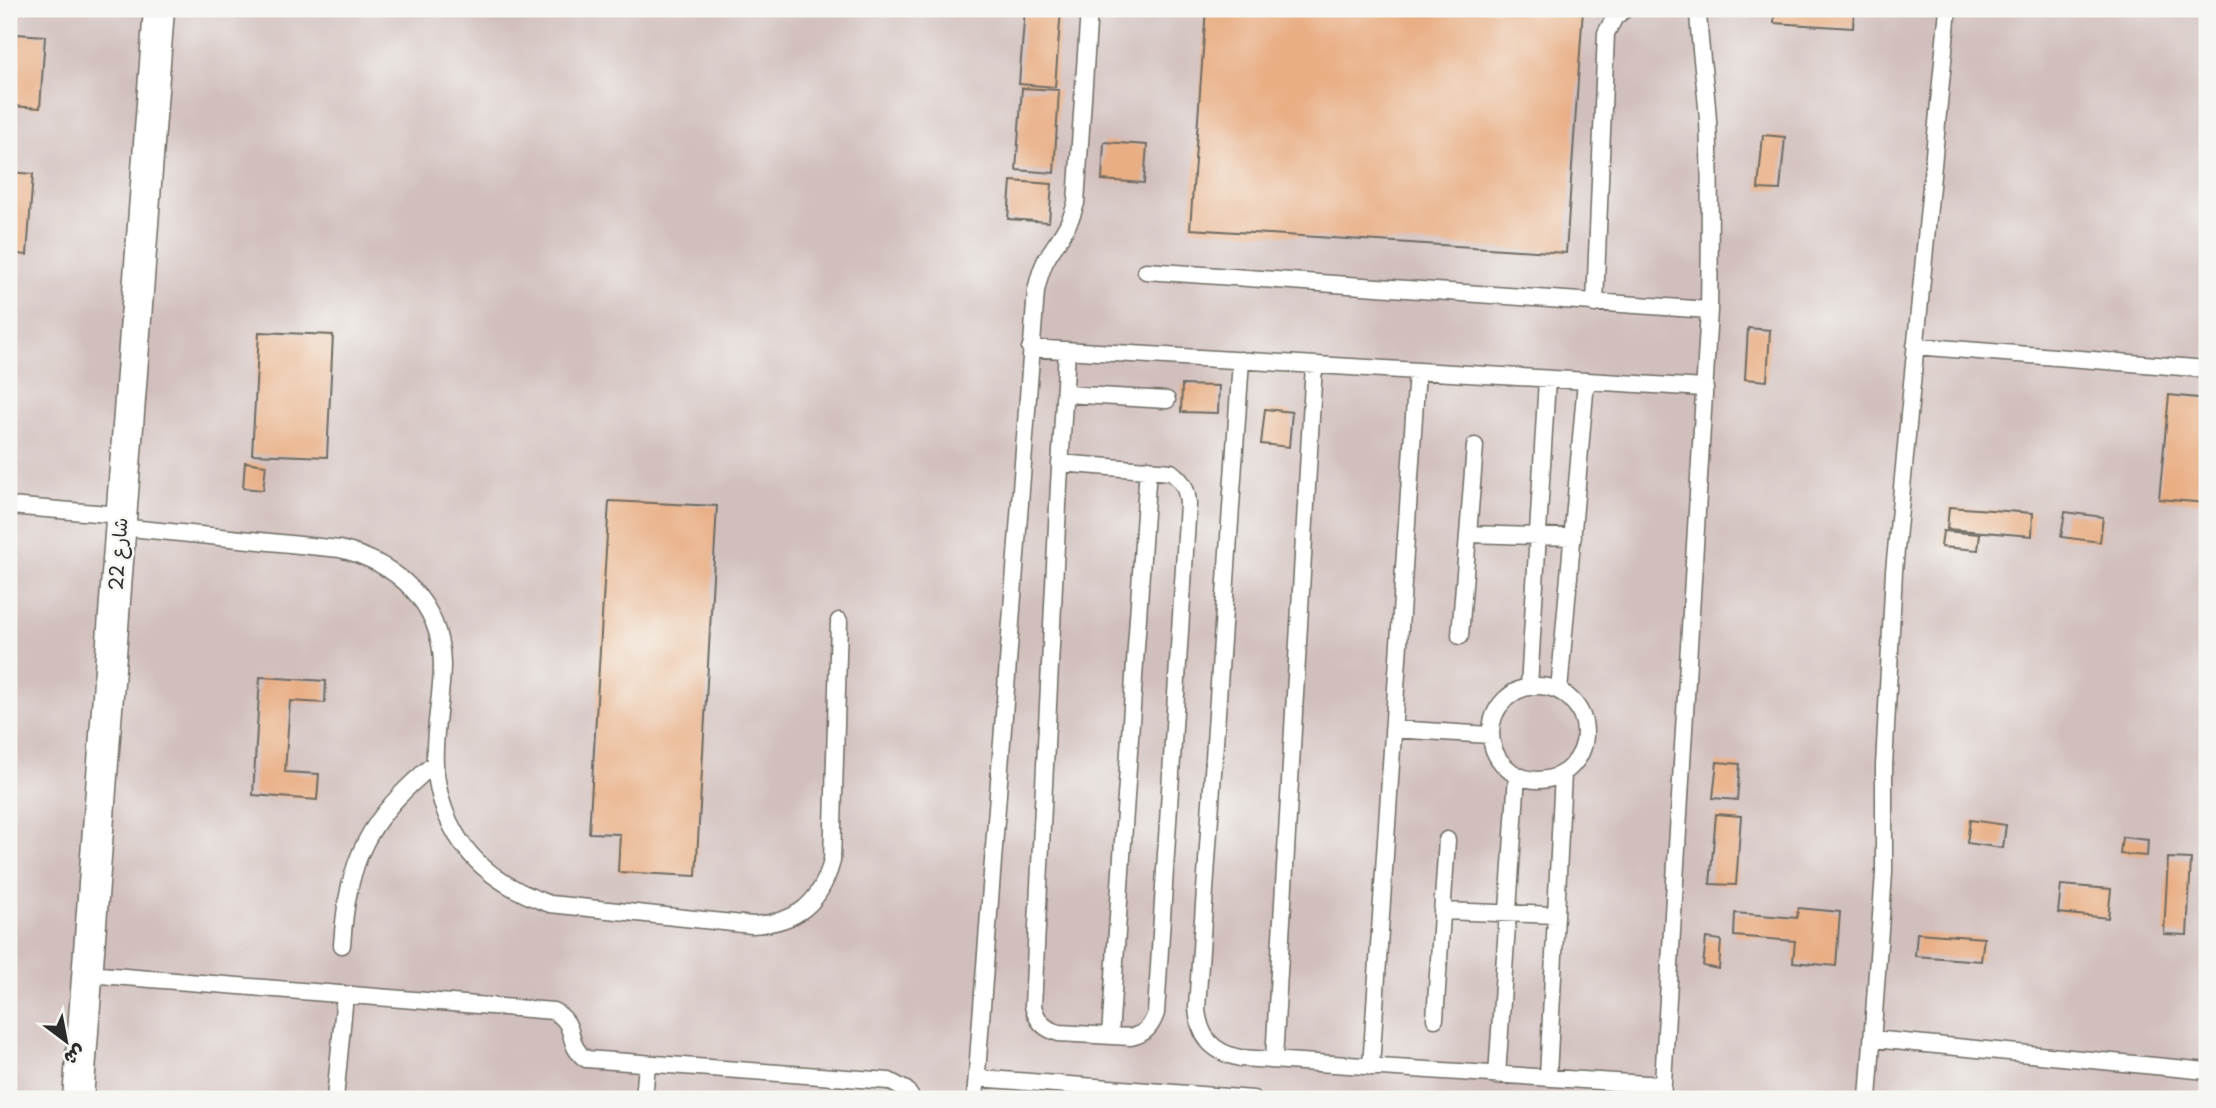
<svg xmlns="http://www.w3.org/2000/svg" width="2216" height="1108" viewBox="0 0 2216 1108" font-family="'Playpen Sans','Playpen Sans Arabic',sans-serif">
<style>
.industrial{fill:#d1bfbd}
.building{fill:#e9ae84}
.lines{fill:none;stroke-linecap:round;stroke-linejoin:round}
.service-casing{stroke:#6f6c63;stroke-width:19}
.minor-casing{stroke:#6f6c63;stroke-width:33}
.service{stroke:#fff;stroke-width:16}
.minor{stroke:#fff;stroke-width:30}
.labels{text-anchor:middle;stroke-width:5;stroke-linejoin:round;paint-order:stroke}
.street-label{font-size:19px;fill:#2b2b2b;stroke:#f6f6f2}
</style>
<rect width="100%" height="100%" fill="#f6f6f2"/>
<filter id="ink" filterUnits="userSpaceOnUse"><feTurbulence type="fractalNoise" baseFrequency=".0143" numOctaves="2"/><feDisplacementMap in="SourceGraphic" scale="14" xChannelSelector="R" yChannelSelector="G"/><feConvolveMatrix kernelMatrix="1 2 1 2 8 2 1 2 1" color-interpolation-filters="sRGB"/></filter>
<filter id="wash" filterUnits="userSpaceOnUse"><feTurbulence type="fractalNoise" baseFrequency=".00686" numOctaves="4" result="noise"/><feDisplacementMap in="SourceGraphic" scale="28" xChannelSelector="R" yChannelSelector="G"/><feGaussianBlur stdDeviation="1.57" result="paint"/><feColorMatrix in="noise" values="0 0 0 0 0 0 0 0 0 0 0 0 0 0 0 0 0 1.4 0 .05"/><feComposite in="paint" operator="in"/></filter>
<g filter="url(#wash)">
<rect width="100%" height="100%" fill="#eee6cc"/>
<path class="industrial" d="M 9,9 L 2207,9 L 2207,1099 L 9,1099 Z"/>
<g id="blocks">
<path class="building" d="M 1025,9 L 1061,9 L 1055,87 L 1019,84 Z
M 1206,9 L 1583,9 L 1566,253 L 1190,229 Z
M 1775,9 L 1854,9 L 1853,28 L 1774,23 Z
M 16,34 L 45,36 L 40,108 L 11,106 Z
M 1022,88 L 1059,90 L 1054,173 L 1016,170 Z
M 1763,135 L 1785,137 L 1780,190 L 1758,189 Z
M 1104,142 L 1147,145 L 1144,183 L 1102,180 Z
M 9,172 L 33,174 L 27,255 L 9,253 Z
M 1011,181 L 1052,184 L 1049,222 L 1008,219 Z
M 1748,328 L 1770,330 L 1767,381 L 1745,379 Z
M 259,332 L 333,335 L 327,457 L 252,454 Z
M 1182,385 L 1219,386 L 1218,413 L 1181,412 Z
M 2169,395 L 2207,399 L 2207,503 L 2159,499 Z
M 1265,409 L 1292,412 L 1289,447 L 1261,444 Z
M 245,462 L 266,465 L 263,490 L 243,488 Z
M 609,501 L 717,506 L 696,876 L 618,872 L 620,834 L 589,833 Z
M 1949,507 L 2033,513 L 2032,536 L 1947,529 Z
M 2065,512 L 2103,517 L 2100,542 L 2061,537 Z
M 1943,531 L 1980,534 L 1978,550 L 1941,547 Z
M 260,677 L 326,681 L 325,703 L 290,701 L 285,772 L 319,774 L 317,800 L 253,795 Z
M 1717,762 L 1740,764 L 1737,800 L 1713,798 Z
M 1716,814 L 1741,816 L 1736,885 L 1710,884 Z
M 1970,820 L 2006,825 L 2003,848 L 1967,843 Z
M 2122,837 L 2148,840 L 2147,856 L 2120,854 Z
M 2168,858 L 2191,859 L 2187,935 L 2164,934 Z
M 2061,885 L 2111,889 L 2108,918 L 2058,913 Z
M 1798,908 L 1840,912 L 1836,966 L 1793,962 L 1795,941 L 1734,936 L 1735,913 L 1797,918 Z
M 1917,933 L 1984,938 L 1981,961 L 1915,956 Z
M 1706,938 L 1721,940 L 1719,969 L 1703,966 Z"/>
</g>
</g>
<g filter="url(#ink)">
<use href="#blocks" fill-opacity="0" stroke="#6f6c63" stroke-width="2"/>
<g class="lines">
<g class="service-casing">
<path id="service" d="M 1146,271 L 1709,310
M 1595,304 L 1606,33 L 1615,17 L 1625,9
M 1915,346 L 2207,369
M 1030,348 L 1705,388
M 1241,360 L 1197,1008 C 1199,1037 1212,1052 1240,1058 L 1662,1085
M 1065,394 L 1167,400
M 1060,463 L 1171,472 C 1183,481 1187,489 1188,504 L 1156,1013 C 1151,1027 1145,1034 1131,1037 L 1059,1033 C 1044,1029 1037,1021 1033,1006 L 1059,485 L 1067,351
M 9,506 L 121,515
M 120,527 L 340,549 C 396,563 441,602 442,664 C 442,697 433,732 435,765 C 441,838 484,882 550,904 L 752,925 C 797,923 820,904 832,861 L 839,621
M 1468,534 L 1573,537
M 1460,636 L 1475,446
M1491 733a47 47 0 1 1 94 0a47 47 0 1 1-94 0Z
M 1529,687 L 1547,379
M 1559,691 L 1586,381
M 1393,729 L 1490,735
M 1442,911 L 1556,915
M 342,945 C 348,857 368,819 435,763
M 87,974 L 553,1011 C 579,1024 564,1044 586,1059 L 889,1081 L 906,1090 L 912,1099
M 1435,1019 L 1447,840
M 1110,1036 L 1148,468
M 1873,1039 L 2207,1071
M 1274,1059 L 1314,365
M 1371,1067 L 1417,371
M 1497,1076 L 1517,775
M 1548,1077 L 1563,773
M 977,1078 L 1253,1099
M 335,1099 L 345,995
M 644,1099 L 647,1064
M 975,1099 L 1036,291 C 1039,278 1042,265 1050,253 C 1061,236 1071,223 1076,203 L 1089,9
M 1662,1099 L 1709,310 C 1710,247 1711,184 1708,121 C 1706,84 1699,47 1698,9
M 1868,1099 L 1884,873 L 1884,766 L 1894,571 L 1948,9"/>
</g>
<g class="minor-casing">
<path id="minor" d="M 78,1099 L 159,9"/>
</g>
<use href="#service" class="service"/>
<use href="#minor" class="minor"/>
</g>
</g>
<g class="labels">
<g class="street-label">
<text transform="translate(118 554) rotate(-86)" y="7">شارع 22</text>
</g>
</g>
<rect width="2216" height="1108" fill="none" stroke="#f6f6f2" stroke-width="35"/>
<g transform="translate(66 1041) rotate(148)" stroke="#f6f6f2" stroke-width="5" paint-order="stroke">
<path d="M0-5L12 26L0 18L-12 26Z" fill="#2b2b2b"/>
<text y="-10" font-size="19" font-weight="bold" text-anchor="middle" fill="#2b2b2b">ش</text>
</g>
</svg>
